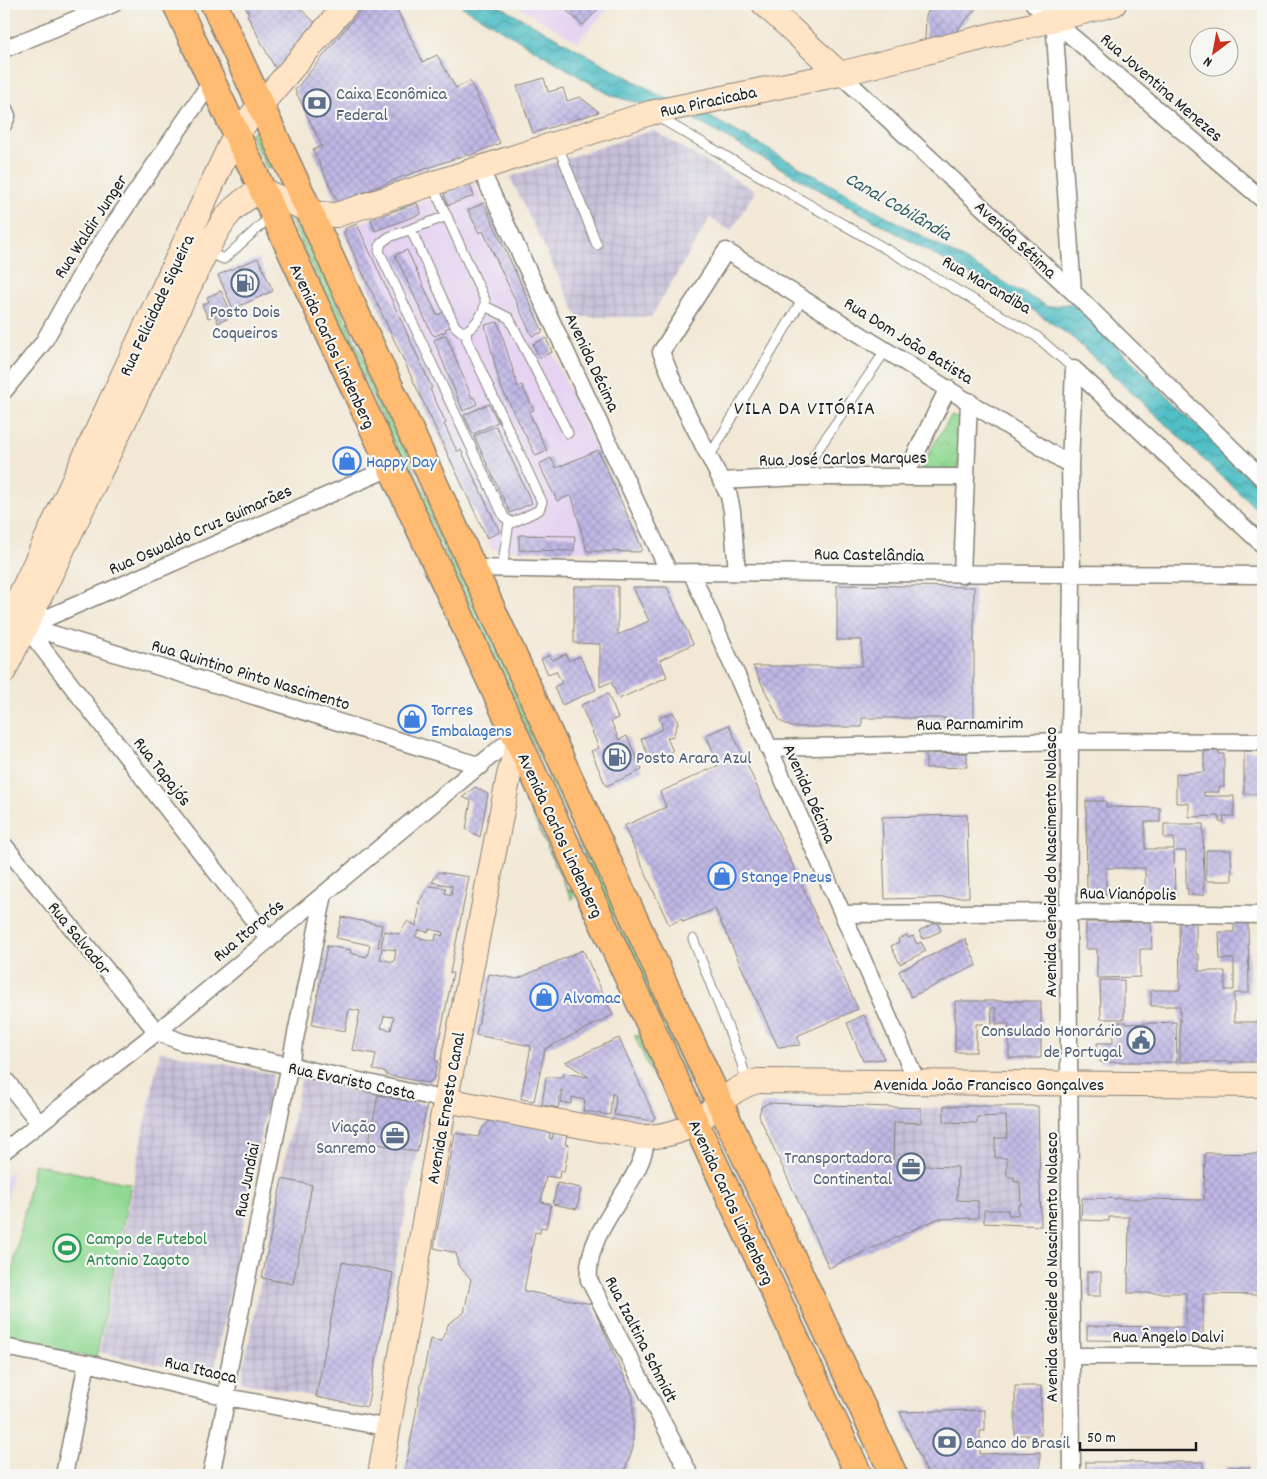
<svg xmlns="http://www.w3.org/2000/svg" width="1267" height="1479" viewBox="0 0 1267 1479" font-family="Dekko,sans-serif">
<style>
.built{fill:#e5d3f1}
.industrial{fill:url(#industrial-grid)}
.park{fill:url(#park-crowns);stroke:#567a58}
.garden{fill:url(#garden-furrows);stroke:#567a58}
.pitch{fill:#91d993;stroke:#567a58}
.water{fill:url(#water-waves);stroke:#366e71}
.building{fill:url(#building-cross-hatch);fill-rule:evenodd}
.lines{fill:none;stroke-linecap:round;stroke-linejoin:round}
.lane-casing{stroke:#878278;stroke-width:11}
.street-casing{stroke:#878278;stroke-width:19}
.secondary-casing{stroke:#878278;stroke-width:26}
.primary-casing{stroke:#878278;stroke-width:29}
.lane{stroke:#fff;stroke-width:9}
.street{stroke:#fff;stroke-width:16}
.secondary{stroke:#ffe4c6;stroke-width:24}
.primary{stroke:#febb71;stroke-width:26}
.labels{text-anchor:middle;stroke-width:4.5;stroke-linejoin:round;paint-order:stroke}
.street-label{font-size:18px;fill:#1c1c1c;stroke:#f6f6f2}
.service-label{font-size:18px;fill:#4e5e75;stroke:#f6f6f2;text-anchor:start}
.shop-label{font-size:18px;fill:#366cbe;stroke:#f6f6f2;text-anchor:start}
.leisure-label{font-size:18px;fill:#27864d;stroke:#f6f6f2;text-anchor:start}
.water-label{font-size:19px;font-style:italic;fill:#315d60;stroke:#f6f6f2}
.quarter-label{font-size:20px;letter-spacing:1px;fill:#1c1c1c;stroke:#f6f6f2}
</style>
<defs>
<pattern id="industrial-grid" width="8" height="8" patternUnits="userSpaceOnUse" patternTransform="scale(1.25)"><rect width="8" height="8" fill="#c7c0d9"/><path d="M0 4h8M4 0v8" fill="none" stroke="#aaa4ba"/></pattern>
<pattern id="park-crowns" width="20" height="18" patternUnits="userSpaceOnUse" patternTransform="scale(1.25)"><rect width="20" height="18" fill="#91d993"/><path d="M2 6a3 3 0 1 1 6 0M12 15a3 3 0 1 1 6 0" fill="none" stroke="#7cba7e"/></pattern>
<pattern id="garden-furrows" width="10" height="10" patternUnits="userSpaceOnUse" patternTransform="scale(1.25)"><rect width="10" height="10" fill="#91d993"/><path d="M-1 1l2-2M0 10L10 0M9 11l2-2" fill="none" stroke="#7cba7e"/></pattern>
<pattern id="water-waves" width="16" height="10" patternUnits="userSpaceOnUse" patternTransform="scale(1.25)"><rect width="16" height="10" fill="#51bfc6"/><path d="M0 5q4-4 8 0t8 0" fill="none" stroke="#429aa0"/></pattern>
<pattern id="building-cross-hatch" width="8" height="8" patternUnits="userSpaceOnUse" patternTransform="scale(1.25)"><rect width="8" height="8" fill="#c0b8e5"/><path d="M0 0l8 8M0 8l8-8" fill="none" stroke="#a49ec4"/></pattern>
</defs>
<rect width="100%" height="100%" fill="#f6f6f2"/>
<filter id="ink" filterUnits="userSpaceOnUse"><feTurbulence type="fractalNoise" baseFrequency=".02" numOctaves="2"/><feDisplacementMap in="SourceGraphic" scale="10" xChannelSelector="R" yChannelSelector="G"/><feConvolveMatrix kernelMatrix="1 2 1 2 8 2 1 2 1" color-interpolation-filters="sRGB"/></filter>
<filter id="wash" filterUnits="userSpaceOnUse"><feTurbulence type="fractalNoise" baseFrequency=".0096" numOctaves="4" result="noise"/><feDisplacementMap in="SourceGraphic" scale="20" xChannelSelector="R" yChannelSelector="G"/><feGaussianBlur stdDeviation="1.12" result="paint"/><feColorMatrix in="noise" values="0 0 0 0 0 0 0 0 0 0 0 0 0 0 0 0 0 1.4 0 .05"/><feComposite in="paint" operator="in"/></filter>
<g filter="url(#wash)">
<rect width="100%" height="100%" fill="#f2e8d5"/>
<path class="built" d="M 515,4 L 613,4 L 577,42 Z
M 474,183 L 642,548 L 640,552 L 492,549 L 344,233 L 346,228 Z
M 13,1170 L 4,1215 L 4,1177 Z"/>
<path class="industrial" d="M 653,130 L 755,191 L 731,231 L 710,218 L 651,317 L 578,317 L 510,177 Z
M 160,1051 L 273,1074 L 213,1376 L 99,1352 Z
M 301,1079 L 427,1105 L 367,1407 L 241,1382 Z
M 768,1103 L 921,1108 L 1038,1106 L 1041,1226 L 937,1219 L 829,1268 L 759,1116 L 761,1107 Z"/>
<path class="park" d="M 951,416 L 963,420 L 957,475 L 920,468 Z"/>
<path class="garden" d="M 257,130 L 274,166 L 267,169 L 250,133 Z
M 291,215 L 299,220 L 694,1072 L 688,1078 L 289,216 Z
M 526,802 L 534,805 L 536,810 L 533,814 L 568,890 L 575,891 L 572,900 Z
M 634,1035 L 641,1035 L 657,1070 L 652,1075 Z"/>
<path class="pitch" d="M 34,1164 L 131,1184 L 96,1358 L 4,1339 L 4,1312 Z"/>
<path class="water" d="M 458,4 L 496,4 L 663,97 L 700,111 L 1048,307 L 1073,303 L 1263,490 L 1263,515 L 1074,339 L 1033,310 L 688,116 L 612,96 Z"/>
<g id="blocks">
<path class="building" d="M 244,4 L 295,4 L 319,26 L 276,70 L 247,15 L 249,14 Z
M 315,4 L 328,4 L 322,10 Z
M 366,4 L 394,4 L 423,62 L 437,55 L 456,88 L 470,81 L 500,143 L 469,156 L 468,154 L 399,178 L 338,203 L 313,150 L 322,146 L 295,90 Z
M 572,4 L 603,4 L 583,25 L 566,10 Z
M 932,4 L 940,5 L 980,4 L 951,37 L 925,41 L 926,16 Z
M 544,78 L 548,92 L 563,88 L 567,101 L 580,97 L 599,112 L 533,133 L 517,86 Z
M 470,184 L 474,196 L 448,205 L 444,193 Z
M 417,203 L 421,214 L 375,231 L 371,219 Z
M 484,203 L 543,332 L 532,336 L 483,231 L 479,233 L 468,210 Z
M 357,224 L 432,388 L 430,389 L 446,423 L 444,424 L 457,451 L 461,450 L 500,532 L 487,538 L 344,233 L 346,228 Z
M 407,250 L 437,315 L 444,312 L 450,327 L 445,329 L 446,331 L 435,336 L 432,334 L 395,255 Z
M 258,258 L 273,291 L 233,309 L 218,275 Z
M 221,291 L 233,316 L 218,323 L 215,315 L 208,318 L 202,305 L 209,302 L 207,297 Z
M 498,322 L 518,387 L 522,385 L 534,410 L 529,412 L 547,451 L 536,456 L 500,385 L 485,325 Z
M 446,335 L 472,398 L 474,397 L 477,404 L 463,411 L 434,340 Z
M 546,338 L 552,352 L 539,358 L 533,344 Z
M 489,404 L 498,422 L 473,434 L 464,415 Z
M 496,426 L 532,503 L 510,513 L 474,436 Z
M 598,450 L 642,548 L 640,552 L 587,551 L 572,497 L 569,496 L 557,501 L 539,464 L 551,458 L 556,468 Z
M 519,535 L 575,536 L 574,551 L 519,550 Z
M 837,585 L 974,587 L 974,728 L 945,728 L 945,718 L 862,718 L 862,727 L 792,727 L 780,721 L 753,666 L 862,666 L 862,640 L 837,640 Z
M 574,586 L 618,586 L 618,635 L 649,621 L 633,587 L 667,587 L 693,644 L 660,660 L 667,677 L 619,699 L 611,682 L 600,687 L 600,644 L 574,643 Z
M 566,654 L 569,661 L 580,656 L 596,690 L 562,705 L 554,687 L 562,683 L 556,671 L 548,674 L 541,659 L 550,655 L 552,660 Z
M 608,694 L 618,718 L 611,721 L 619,740 L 627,736 L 642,770 L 606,786 L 591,751 L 599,748 L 581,705 Z
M 673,712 L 678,723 L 673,736 L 667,738 L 673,751 L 651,761 L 641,739 L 663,729 L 659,718 Z
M 729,725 L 858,1009 L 797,1036 L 801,1045 L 778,1047 L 715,909 L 683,922 L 682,919 L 669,925 L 624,826 L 666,807 L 660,792 L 719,765 L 706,735 Z
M 1204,751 L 1219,751 L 1219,754 L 1224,754 L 1224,787 L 1219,787 L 1219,792 L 1204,792 L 1204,796 L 1234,796 L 1234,816 L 1223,816 L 1224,822 L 1219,822 L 1219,816 L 1189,817 L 1189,803 L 1176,803 L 1176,774 L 1204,772 Z
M 1244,751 L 1260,751 L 1260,754 L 1263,754 L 1263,782 L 1260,782 L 1260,784 L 1263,784 L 1263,798 L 1260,798 L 1260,794 L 1244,794 Z
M 967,753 L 967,767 L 926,768 L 926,754 Z
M 475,787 L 488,794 L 480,837 L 466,829 L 471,801 L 463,797 Z
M 1086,801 L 1106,801 L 1106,807 L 1160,808 L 1160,822 L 1145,822 L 1145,849 L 1174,849 L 1174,838 L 1164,838 L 1164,824 L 1203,824 L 1204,895 L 1188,895 L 1188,889 L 1186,889 L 1186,851 L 1174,851 L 1175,895 L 1145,895 L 1145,868 L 1106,868 L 1106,895 L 1087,895 Z
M 1259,811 L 1263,811 L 1263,887 L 1260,887 Z
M 967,815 L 969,897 L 885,899 L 882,817 Z
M 1206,850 L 1231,850 L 1232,881 L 1206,881 Z
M 439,872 L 469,877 L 450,973 L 453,973 L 435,1060 L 438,1061 L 434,1078 L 428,1083 L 386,1075 L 386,1072 L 373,1070 L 376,1054 L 352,1050 L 360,1011 L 349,1009 L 345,1031 L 312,1025 L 327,946 L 351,950 L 350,953 L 367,957 L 370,945 L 336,938 L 342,917 L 382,925 L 378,947 L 381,947 L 384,931 L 399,934 L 408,921 L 416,926 L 420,903 L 418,903 L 430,886 L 446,888 L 445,893 L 451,895 L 452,886 L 432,882 ZM 429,929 L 443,932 L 442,936 L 436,934 L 435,941 L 415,937 L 419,930 L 428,932 ZM 382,948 L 396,950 L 394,962 L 380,959 ZM 384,1016 L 394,1017 L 391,1030 L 381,1028 Z
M 937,922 L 941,931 L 923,939 L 919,931 Z
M 1086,922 L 1151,922 L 1152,949 L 1140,949 L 1140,977 L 1097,978 L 1097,949 L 1086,949 Z
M 1179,922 L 1196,922 L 1196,954 L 1199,955 L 1199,971 L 1225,971 L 1225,990 L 1234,990 L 1234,959 L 1220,959 L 1219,932 L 1234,932 L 1234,922 L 1248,922 L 1249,993 L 1234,993 L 1234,1022 L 1263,1022 L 1263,1062 L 1180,1062 L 1180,1006 L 1151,1006 L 1151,990 L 1180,990 Z
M 907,935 L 908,938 L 913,936 L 917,944 L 921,942 L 926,951 L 900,964 L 891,946 L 899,942 L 898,939 Z
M 965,939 L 977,965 L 911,997 L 899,971 Z
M 583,950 L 613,1015 L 545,1049 L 534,1101 L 521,1099 L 531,1046 L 476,1035 L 489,974 L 517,979 Z
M 1100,980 L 1124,980 L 1124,1019 L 1101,1019 Z
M 955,1001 L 1041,1001 L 1041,1058 L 1009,1058 L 1009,1024 L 996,1024 L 996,1008 L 991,1008 L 992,1024 L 976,1024 L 976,1052 L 955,1052 Z
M 864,1015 L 884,1059 L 863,1061 L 847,1023 Z
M 1113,1022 L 1126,1022 L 1126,1024 L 1176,1022 L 1177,1062 L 1100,1062 L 1097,1043 L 1113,1043 Z
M 619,1038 L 655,1117 L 653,1121 L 614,1115 L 616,1096 L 612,1093 L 610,1115 L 583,1111 L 585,1100 L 572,1097 L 571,1104 L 561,1102 L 563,1091 L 561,1090 L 558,1108 L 542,1105 L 546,1077 L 563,1077 L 564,1073 L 589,1077 L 565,1062 Z
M 378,1095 L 427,1105 L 417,1152 L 369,1142 Z
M 768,1103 L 921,1108 L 921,1123 L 894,1122 L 893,1165 L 958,1167 L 957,1200 L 978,1201 L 978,1218 L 937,1219 L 829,1268 L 759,1116 L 761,1107 Z
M 944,1106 L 1038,1106 L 1041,1226 L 984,1223 L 984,1210 L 1008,1210 L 1008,1215 L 1018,1215 L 1018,1205 L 1021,1205 L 1020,1182 L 1014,1182 L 1014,1177 L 1007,1177 L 1007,1158 L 995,1158 L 995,1138 L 1007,1138 L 1006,1116 L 977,1117 L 977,1123 L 944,1122 Z
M 491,1120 L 551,1128 L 549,1138 L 552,1139 L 554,1131 L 567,1134 L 565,1144 L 569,1145 L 564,1172 L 560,1171 L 559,1178 L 546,1176 L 541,1202 L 551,1204 L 546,1228 L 541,1227 L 540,1233 L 535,1232 L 524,1291 L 592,1304 L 633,1396 L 633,1448 L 623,1475 L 404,1475 L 430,1339 L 441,1341 L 449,1323 L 464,1313 L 471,1279 L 458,1265 L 456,1253 L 434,1248 L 455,1133 L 478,1137 L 483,1127 Z
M 1205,1153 L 1263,1154 L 1263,1295 L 1203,1294 L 1203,1342 L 1087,1340 L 1087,1326 L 1186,1327 L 1186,1293 L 1128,1293 L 1129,1217 L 1109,1217 L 1109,1221 L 1081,1220 L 1082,1198 L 1204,1200 Z
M 282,1179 L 312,1185 L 293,1284 L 262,1278 Z
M 557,1183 L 581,1188 L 577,1209 L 553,1204 Z
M 342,1262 L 393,1273 L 367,1407 L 316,1397 Z
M 1087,1272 L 1101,1272 L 1101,1296 L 1087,1296 Z
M 1015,1386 L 1041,1386 L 1041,1435 L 1015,1435 Z
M 985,1410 L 985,1431 L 980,1431 L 980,1454 L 1040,1452 L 1040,1475 L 1003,1475 L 1003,1471 L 983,1471 L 983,1475 L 928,1475 L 900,1412 Z
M 1086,1462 L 1203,1462 L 1203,1475 L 1086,1475 Z
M 1226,1467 L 1249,1467 L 1249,1475 L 1226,1475 Z"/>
</g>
</g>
<g filter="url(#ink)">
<use href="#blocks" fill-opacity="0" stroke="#878278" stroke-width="1"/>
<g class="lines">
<g class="lane-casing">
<path id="lane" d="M 658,117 L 1036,336 L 1074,369
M 557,143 L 597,245
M 447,216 L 389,237 L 381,243 L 379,251 L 504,517 L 512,523 L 539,510 L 542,502 L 467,340 L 466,331
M 411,230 L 455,326 L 462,332 C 474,330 486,311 485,300 L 432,184
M 206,252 L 224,259 L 272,215
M 485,306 L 509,318 L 568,433
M 708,459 L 803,298
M 799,477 L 886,350
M 502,570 L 509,522
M 693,939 L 741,1061 L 747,1083"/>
</g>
<g class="street-casing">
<path id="street" d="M 1034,4 L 1263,200
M 1055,4 L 1054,20 L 1073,292
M 4,49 L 113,4
M 840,74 L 1073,292 L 1263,479
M 4,109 L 7,116 L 4,123
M 480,168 L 669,572
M 1074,369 L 1263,545
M 4,391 L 43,343 L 87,264 L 211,82
M 905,476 L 948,388
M 721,481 L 799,477 L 965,477
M 474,568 L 669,572 L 1263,575
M 691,572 L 918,1084
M 737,572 L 732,511 L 729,496 L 682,403 L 661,352 L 726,251 L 1070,465
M 962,575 L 969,401
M 17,623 L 481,766
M 26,627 L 390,468
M 26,627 L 269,940
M 768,748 L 1070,741 L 1263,742
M 4,845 L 157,1032 L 182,1042 L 446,1100
M 843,914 L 1068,912 L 1263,915
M 4,1078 L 39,1123
M 646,1137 C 645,1184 584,1226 589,1280 L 690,1475
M 4,1151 L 157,1032 L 515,736
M 4,1347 L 87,1363 L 227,1397 L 389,1428
M 1072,1356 L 1263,1356
M 64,1475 L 87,1363
M 211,1475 L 227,1397 L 229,1369 L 324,894
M 1072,1475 L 1068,912 L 1072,574 L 1070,465 L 1074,369"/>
</g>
<g class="secondary-casing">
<path id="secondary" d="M 764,4 L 840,74
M 4,630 L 235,135 L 347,4
M 4,671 L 206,251 C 222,221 230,206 261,190 L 318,214 L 336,215 L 650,113 L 840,74 L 1114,4
M 446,1100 L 639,1137 C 658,1137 678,1134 695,1123 C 717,1108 730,1088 758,1081 L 1263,1085
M 380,1475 L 442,1119 L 509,775 L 518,743"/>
</g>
<g class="primary-casing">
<path id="primary" d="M 176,4 L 859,1475
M 214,4 L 673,1003 L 894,1475"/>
</g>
<use href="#lane" class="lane"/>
<use href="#street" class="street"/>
<use href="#secondary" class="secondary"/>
<use href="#primary" class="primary"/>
</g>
</g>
<defs>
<g id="bank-ring" transform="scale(1.4375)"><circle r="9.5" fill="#f6f6f2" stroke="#5c6f8a" stroke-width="1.5"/><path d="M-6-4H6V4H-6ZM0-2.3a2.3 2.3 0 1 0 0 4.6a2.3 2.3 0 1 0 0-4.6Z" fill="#5c6f8a"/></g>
<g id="fuel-ring" transform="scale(1.4375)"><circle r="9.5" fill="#f6f6f2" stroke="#5c6f8a" stroke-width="1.5"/><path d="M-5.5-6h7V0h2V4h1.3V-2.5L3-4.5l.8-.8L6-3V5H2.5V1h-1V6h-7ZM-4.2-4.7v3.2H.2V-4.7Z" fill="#5c6f8a"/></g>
<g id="shop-ring" transform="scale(1.4375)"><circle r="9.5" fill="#f6f6f2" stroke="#3f7fe0" stroke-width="1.5"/><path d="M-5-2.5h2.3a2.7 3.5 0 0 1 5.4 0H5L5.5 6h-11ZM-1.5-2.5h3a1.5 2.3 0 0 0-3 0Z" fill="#3f7fe0"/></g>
<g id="civic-ring" transform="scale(1.4375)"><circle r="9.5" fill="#f6f6f2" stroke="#5c6f8a" stroke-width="1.5"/><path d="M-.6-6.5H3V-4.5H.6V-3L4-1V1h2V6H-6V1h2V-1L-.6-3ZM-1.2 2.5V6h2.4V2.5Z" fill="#5c6f8a"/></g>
<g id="office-ring" transform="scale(1.4375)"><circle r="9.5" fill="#f6f6f2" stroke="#5c6f8a" stroke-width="1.5"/><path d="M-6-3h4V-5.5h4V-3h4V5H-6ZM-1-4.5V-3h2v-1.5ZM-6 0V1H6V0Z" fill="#5c6f8a"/></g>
<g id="stadium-ring" transform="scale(1.4375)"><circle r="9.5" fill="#f6f6f2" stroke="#2e9e5b" stroke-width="1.5"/><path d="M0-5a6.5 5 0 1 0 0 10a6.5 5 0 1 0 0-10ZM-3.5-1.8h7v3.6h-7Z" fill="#2e9e5b"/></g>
</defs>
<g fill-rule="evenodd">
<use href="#bank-ring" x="317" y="103"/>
<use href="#fuel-ring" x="245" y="283"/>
<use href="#shop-ring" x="347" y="461"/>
<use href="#shop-ring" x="412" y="719"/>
<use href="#fuel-ring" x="617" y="757"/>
<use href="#shop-ring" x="722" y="876"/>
<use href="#shop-ring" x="544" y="997"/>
<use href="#civic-ring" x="1141" y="1040"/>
<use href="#office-ring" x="395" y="1136"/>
<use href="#office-ring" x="911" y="1167"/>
<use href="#stadium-ring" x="67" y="1248"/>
<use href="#bank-ring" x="947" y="1442"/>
</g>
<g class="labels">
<g class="street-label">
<text transform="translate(1162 87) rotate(41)" y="6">Rua Joventina Menezes</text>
<text transform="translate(708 101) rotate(-12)" y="6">Rua Piracicaba</text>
<text transform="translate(90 226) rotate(-57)" y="6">Rua Waldir Junger</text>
<text transform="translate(1016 239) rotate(43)" y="6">Avenida Sétima</text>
<text transform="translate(987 284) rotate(30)" y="6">Rua Marandiba</text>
<text transform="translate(156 305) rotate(-65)" y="6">Rua Felicidade Siqueira</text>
<text transform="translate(909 340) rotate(32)" y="6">Rua Dom João Batista</text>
<text transform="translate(333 346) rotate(65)" y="6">Avenida Carlos Lindenberg</text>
<text transform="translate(593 362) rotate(65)" y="6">Avenida Décima</text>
<text transform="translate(843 458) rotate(-1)" y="6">Rua José Carlos Marques</text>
<text transform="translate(200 529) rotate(-24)" y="6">Rua Oswaldo Cruz Guimarães</text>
<text transform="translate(869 554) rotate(1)" y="6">Rua Castelândia</text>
<text transform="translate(251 674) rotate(17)" y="6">Rua Quintino Pinto Nascimento</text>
<text transform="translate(970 723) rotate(-1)" y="6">Rua Parnamirim</text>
<text transform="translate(163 771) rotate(52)" y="6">Rua Tapajós</text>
<text transform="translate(810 793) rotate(66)" y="6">Avenida Décima</text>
<text transform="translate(561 835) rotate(65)" y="6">Avenida Carlos Lindenberg</text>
<text transform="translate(1050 862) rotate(-90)" y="6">Avenida Geneide do Nascimento Nolasco</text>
<text transform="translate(1128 893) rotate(1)" y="6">Rua Vianópolis</text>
<text transform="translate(248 930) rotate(-40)" y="6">Rua Itororós</text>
<text transform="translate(80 938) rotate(51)" y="6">Rua Salvador</text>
<text transform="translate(352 1080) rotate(12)" y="6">Rua Evaristo Costa</text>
<text x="989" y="1090">Avenida João Francisco Gonçalves</text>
<text transform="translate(445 1108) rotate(-80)" y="6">Avenida Ernesto Canal</text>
<text transform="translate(246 1180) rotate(-79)" y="6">Rua Jundiai</text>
<text transform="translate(732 1202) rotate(65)" y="6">Avenida Carlos Lindenberg</text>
<text transform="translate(1051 1267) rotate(-90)" y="6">Avenida Geneide do Nascimento Nolasco</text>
<text x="1168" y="1342">Rua Ângelo Dalvi</text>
<text transform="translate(642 1339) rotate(63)" y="6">Rua Izaltina Schmidt</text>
<text transform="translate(201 1369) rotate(13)" y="6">Rua Itaoca</text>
</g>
<g class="service-label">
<text x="336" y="99">Caixa Econômica<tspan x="336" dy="21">Federal</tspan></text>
<text x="245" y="317" text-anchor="middle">Posto Dois<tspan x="245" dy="21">Coqueiros</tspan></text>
<text x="636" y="763">Posto Arara Azul</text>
<text x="1122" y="1036" text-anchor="end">Consulado Honorário<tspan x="1122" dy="21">de Portugal</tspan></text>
<text x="376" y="1132" text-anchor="end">Viação<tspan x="376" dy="21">Sanremo</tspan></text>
<text x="892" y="1163" text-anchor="end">Transportadora<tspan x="892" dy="21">Continental</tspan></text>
<text x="966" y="1448">Banco do Brasil</text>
</g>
<g class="shop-label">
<text x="366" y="467">Happy Day</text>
<text x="431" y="715">Torres<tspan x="431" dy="21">Embalagens</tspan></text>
<text x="741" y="882">Stange Pneus</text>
<text x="563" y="1003">Alvomac</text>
</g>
<g class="leisure-label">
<text x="86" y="1244">Campo de Futebol<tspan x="86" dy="21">Antonio Zagoto</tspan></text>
</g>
<g class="water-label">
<text transform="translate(899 205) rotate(30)" y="7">Canal Cobilândia</text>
</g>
<g class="quarter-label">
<text x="805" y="414">VILA DA VITÓRIA</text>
</g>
</g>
<rect width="1267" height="1479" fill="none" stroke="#f6f6f2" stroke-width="20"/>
<g transform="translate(1214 52) rotate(212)"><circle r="24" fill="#f6f6f2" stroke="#9f9f9c"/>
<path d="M0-4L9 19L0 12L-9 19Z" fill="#c8321e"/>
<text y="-8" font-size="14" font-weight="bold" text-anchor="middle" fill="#1c1c1c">N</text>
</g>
<path d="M1080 1442v8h116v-8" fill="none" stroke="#1c1c1c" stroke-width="2.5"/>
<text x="1087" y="1442" font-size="15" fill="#1c1c1c" stroke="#f6f6f2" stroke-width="4" paint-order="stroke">50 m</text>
</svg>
